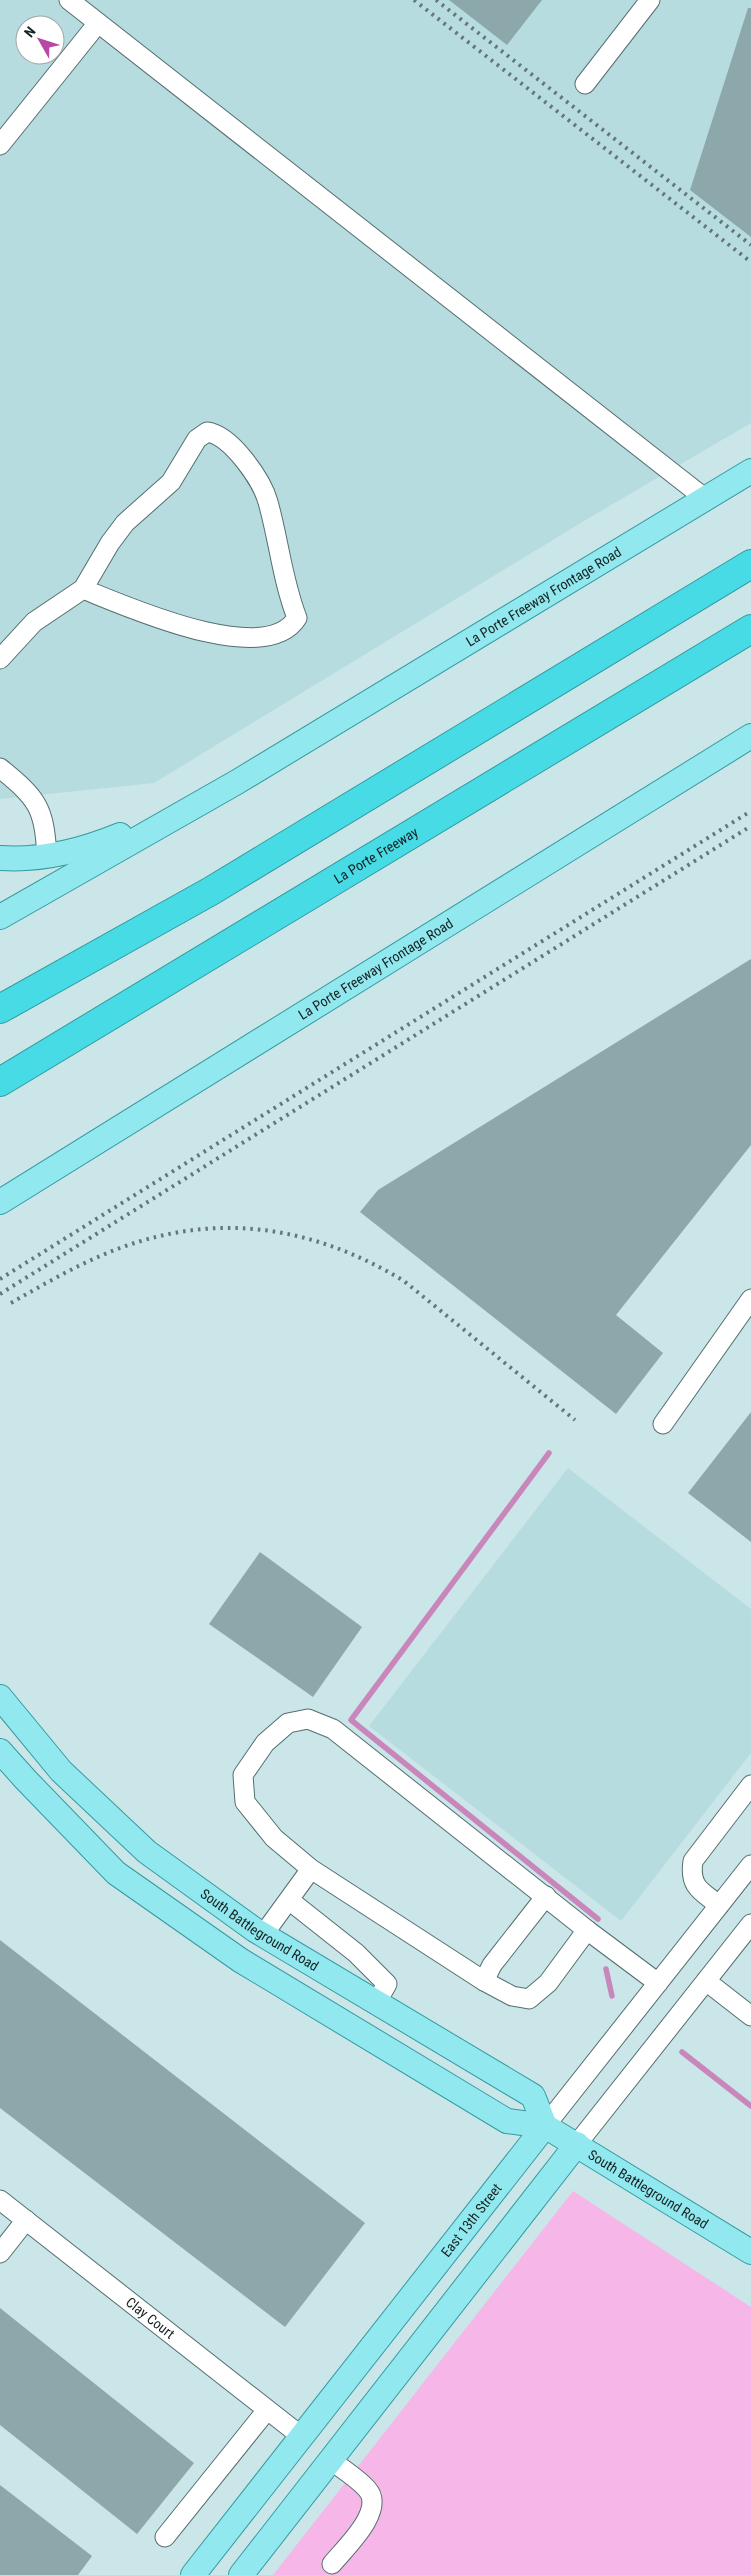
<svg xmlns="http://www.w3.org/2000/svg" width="751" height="2575" viewBox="0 0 751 2575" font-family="'Roboto Condensed',sans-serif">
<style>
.built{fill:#b7dcdf;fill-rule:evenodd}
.green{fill:#f6b7e8}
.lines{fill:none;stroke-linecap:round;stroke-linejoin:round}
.stream{stroke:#c986bb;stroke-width:5.5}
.building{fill:#8da8aa}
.minor-casing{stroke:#546e70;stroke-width:21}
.major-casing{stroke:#369aa1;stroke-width:26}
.highway-casing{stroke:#369aa1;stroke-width:30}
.minor{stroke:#fff;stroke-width:19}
.major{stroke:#91e9ef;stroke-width:24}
.highway{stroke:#47dbe5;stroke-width:28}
.rail{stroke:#647677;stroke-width:4;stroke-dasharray:2.5 5;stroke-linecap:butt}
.labels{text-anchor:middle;stroke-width:4.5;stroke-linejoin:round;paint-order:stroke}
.street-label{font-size:14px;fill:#172122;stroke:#fff}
</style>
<rect width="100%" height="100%" fill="#cae6e8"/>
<path class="built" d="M 0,0 L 751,0 L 751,423 L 584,521 L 154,783 L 0,799 ZM 25,25 L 55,25 L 55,55 L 25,55 Z
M 568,1468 L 751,1609 L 751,1753 L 621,1921 L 369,1726 Z"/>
<path class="green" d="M 573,2191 L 751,2307 L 751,2575 L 273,2575 Z"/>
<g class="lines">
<path class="stream" d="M 549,1453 L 351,1720 L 598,1919
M 606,1969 L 612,1996
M 682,2052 L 751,2106"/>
</g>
<path class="building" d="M 449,0 L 542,0 L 507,45 Z
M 748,8 L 751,8 L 751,237 L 690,190 Z
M 751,959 L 751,1145 L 616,1315 L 663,1353 L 616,1414 L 360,1212 L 378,1190 Z
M 751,1412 L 751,1542 L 688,1493 Z
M 260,1552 L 362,1627 L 313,1697 L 209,1624 Z
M 0,1940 L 365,2223 L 285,2327 L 0,2108 Z
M 0,2308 L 194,2463 L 137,2534 L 0,2425 Z
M 0,2485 L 92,2556 L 78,2575 L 0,2575 Z"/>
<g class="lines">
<g class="minor-casing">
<g id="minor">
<path d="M 69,0 L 707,500"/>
<path d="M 585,84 L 650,0"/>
<path d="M 0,145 L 98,23"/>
<path d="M 0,659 L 34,622 L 83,589 L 110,543 L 125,523 L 171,482 L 197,439 L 207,432 C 231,435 262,480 268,502 C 279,541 282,579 297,618 C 265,669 126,606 83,589"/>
<path d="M 0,768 C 38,799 44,807 47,856"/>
<path d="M 663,1424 L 751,1299"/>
<path d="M 289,1900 L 356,1953 L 387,1984 L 376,2003"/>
<path d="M 719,1905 C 701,1891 689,1887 693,1861 L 751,1785"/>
<path d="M 587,1930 L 658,1983"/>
<path d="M 263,1935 L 311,1869 L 484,1981 L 512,1996 L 529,1999 L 548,1983 L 587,1930 L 333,1729 L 308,1719 L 288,1723 L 265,1743 L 243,1775 L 245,1802 L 274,1838 L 311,1869"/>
<path d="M 484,1981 L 492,1965 L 546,1896"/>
<path d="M 706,1981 L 751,2016"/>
<path d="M 545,2126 L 751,1865"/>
<path d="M 577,2144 L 751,1924"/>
<path id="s1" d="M 0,2200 L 301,2436"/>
<path d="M 0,2253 L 26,2220"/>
<path d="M 330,2460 C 343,2469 357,2478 367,2489 C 386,2510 346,2547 332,2564"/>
<path d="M 165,2537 L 267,2410"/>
</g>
</g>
<g class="major-casing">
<g id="major">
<path d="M 0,858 C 42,861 81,851 120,835"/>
<path id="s2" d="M 0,917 L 237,782 L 751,471"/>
<path id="s3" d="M 0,1202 L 751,736"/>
<path id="s4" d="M 0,1697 L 61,1771 L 147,1852 L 255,1930 L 533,2096 L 545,2126"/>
<path id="s5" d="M 0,1751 L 26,1780 L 116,1873 L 240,1960 L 507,2121 L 545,2126 L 751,2252"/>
<path id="s6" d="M 193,2575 L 545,2126"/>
<path d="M 241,2575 L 577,2144"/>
</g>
</g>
<g class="highway-casing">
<g id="highway">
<path d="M 0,1009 L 211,891 L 751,564"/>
<path id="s7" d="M 0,1082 L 751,629"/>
</g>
</g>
<use href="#minor" class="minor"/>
<use href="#major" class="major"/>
<use href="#highway" class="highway"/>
<path class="rail" d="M 414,0 L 751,262
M 436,0 L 751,245
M 0,1279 L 751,811
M 0,1294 L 751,826
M 11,1303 C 46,1283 82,1262 120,1248 C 220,1211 315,1227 404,1281 L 575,1420"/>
</g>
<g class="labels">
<g class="street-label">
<text dy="5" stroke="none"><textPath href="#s2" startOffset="631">La Porte Freeway Frontage Road</textPath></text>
<text dy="5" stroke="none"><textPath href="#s7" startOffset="439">La Porte Freeway</textPath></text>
<text dy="5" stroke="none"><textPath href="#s3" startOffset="442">La Porte Freeway Frontage Road</textPath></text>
<text dy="5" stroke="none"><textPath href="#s4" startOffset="351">South Battleground Road</textPath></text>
<text dy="5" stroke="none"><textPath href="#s5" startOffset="791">South Battleground Road</textPath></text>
<text dy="5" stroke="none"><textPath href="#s6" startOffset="451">East 13th Street</textPath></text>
<text dy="5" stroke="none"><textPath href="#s1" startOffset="191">Clay Court</textPath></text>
</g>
</g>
<g transform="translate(40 40) rotate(309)"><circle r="24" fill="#ffffff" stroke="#a2a6a7"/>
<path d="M0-4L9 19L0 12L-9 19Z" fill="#b748a5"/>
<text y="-8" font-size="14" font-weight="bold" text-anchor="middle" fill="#172122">N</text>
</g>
</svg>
